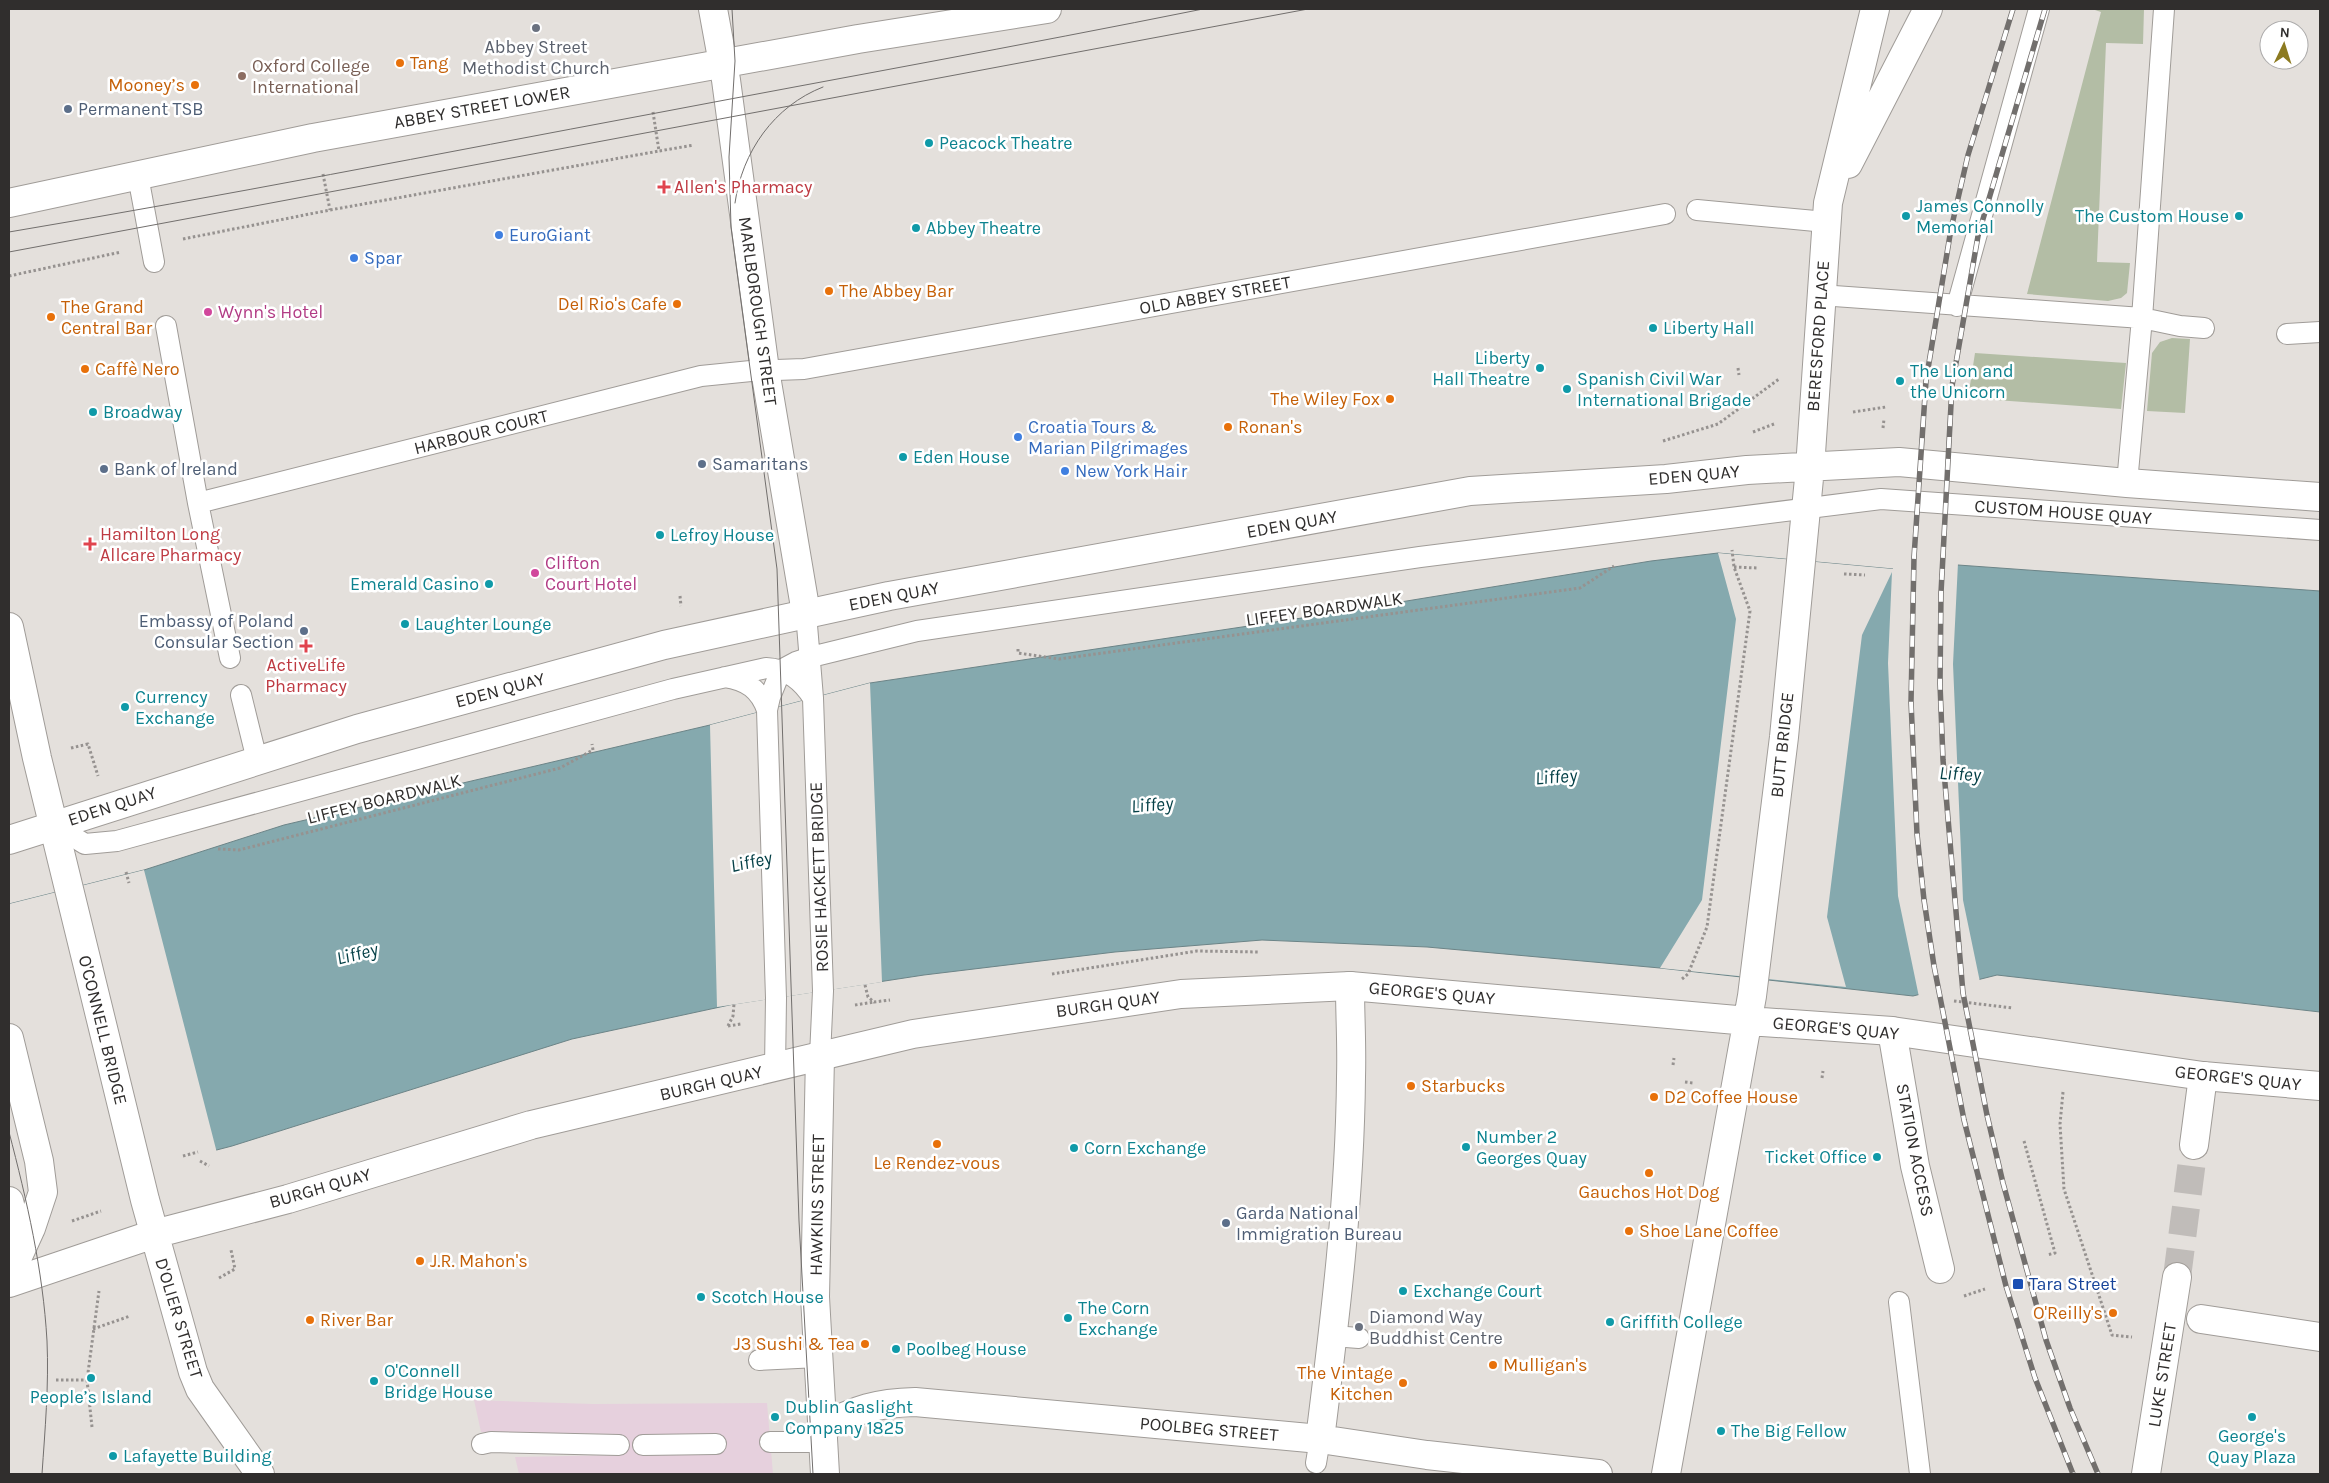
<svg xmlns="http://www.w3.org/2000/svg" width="2329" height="1483" viewBox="0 0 2329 1483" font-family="Karla,sans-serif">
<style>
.education{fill:#e6d0dd;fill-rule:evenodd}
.green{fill:#b3bda5}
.water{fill:#85a9ae;stroke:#6c8487}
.pier{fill:#e4e0dc}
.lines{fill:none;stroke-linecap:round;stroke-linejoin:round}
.street-tunnel{stroke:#c0bcb9;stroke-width:28;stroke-dasharray:28 14;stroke-linecap:butt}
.lane-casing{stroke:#a09c98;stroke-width:22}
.street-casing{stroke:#a09c98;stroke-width:30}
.secondary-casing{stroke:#a09c98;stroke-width:30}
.path{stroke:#969290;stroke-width:3;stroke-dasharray:2.5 2.5;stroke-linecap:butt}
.lane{stroke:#fff;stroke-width:20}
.street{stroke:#fff;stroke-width:28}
.secondary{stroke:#fff;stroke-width:28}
.tram{stroke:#726f6d;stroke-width:1}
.rail-casing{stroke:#726f6d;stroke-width:5.5}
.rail{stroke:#fff;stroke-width:4;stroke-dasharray:11;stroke-linecap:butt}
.worship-dot{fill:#6b7280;stroke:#fff;stroke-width:2}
.food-dot{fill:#e8710a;stroke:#fff;stroke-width:2}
.education-dot{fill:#8d6e63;stroke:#fff;stroke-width:2}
.service-dot{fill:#5c6f8a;stroke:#fff;stroke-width:2}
.culture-dot{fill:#0f9aa8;stroke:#fff;stroke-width:2}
.health-dot{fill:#e0444e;stroke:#fff;stroke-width:2}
.shop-dot{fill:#3f7fe0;stroke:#fff;stroke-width:2}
.hotel-dot{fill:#d1479c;stroke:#fff;stroke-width:2}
.transit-dot{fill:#1a4fb4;stroke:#fff;stroke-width:2}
.labels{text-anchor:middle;stroke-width:5;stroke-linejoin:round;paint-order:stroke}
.worship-label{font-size:18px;fill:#5b616d;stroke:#fff}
.food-label{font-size:18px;fill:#c56008;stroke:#fff;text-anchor:start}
.education-label{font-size:18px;fill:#785e54;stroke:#fff;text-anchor:start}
.street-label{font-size:18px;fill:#302e2d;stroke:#fff}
.service-label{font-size:18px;fill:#4e5e75;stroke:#fff;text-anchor:start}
.culture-label{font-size:18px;fill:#0d838f;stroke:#fff;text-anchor:start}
.health-label{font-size:18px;fill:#be3a42;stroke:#fff;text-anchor:start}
.shop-label{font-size:18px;fill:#366cbe;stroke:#fff;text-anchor:start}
.hotel-label{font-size:18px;fill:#b23c85;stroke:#fff;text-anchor:start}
.transit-label{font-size:18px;fill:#164399;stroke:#fff;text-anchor:start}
.water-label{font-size:19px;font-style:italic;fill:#054047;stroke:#fff}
</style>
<rect width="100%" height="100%" fill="#e4e0dc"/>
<path class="education" d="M 474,1400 L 593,1404 L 767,1403 L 773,1474 L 519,1474 L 515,1457 L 619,1455 L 619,1434 L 481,1432 ZM 716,1434 L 715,1454 L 642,1455 L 643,1435 Z"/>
<path class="green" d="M 2092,9 L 2144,9 L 2143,44 L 2106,43 L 2097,262 L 2130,263 L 2127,293 L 2121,298 L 2108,301 L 2027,294 L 2101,12 Z
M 2172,338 L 2190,339 L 2185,413 L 2147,411 L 2152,353 L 2160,342 Z
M 1975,353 L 2126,363 L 2121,409 L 1968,398 Z"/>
<path class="water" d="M 1718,553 L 1893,569 L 1958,565 L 2320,591 L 2320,1012 L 1997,975 L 1913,996 L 1660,968 L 1427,947 L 1262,940 L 1115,952 L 924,975 L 734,1004 L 572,1039 L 232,1146 L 9,1204 L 9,904 L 144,870 L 284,825 L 710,725 L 870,683 L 1315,616 L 1651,561 Z"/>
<path class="pier" d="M 1718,553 L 1893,569 L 1893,567 L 1958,563 L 1953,664 L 1963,900 L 1980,982 L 1919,997 L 1898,896 L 1888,663 L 1892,572 L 1862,635 L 1827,917 L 1846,987 L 1660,968 L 1702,900 L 1736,619 Z
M 870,683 L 882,982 L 717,1007 L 710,725 Z
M 144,870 L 217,1153 L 9,1206 L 9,904 Z"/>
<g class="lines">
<path class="street-tunnel" d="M 2177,1277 L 2194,1145"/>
<g class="lane-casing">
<path id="lane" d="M 138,176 L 154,262
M 1697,210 L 1826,222
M 1820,295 L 2142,318 L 2180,326 L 2204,328
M 1957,306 L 2039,9
M 166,326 L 198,503 L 230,658
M 2287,334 L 2320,332
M 2127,483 L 2142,318 L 2164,9
M 198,503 L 701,376 L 751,371 L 804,369 L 1665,214
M 806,613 L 813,698 L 823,991 L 820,1056
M 781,670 L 796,662 L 811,657 L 917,631 L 1420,557 L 1881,499 L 2320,530
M 725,677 C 747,680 760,690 767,710
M 241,695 L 257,760
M 54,825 L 85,844 L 117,841 L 673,689 L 766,668 C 788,669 802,681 813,698
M 775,1069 L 776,998 L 767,710 L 770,697 L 781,670
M 1899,1302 L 1920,1474
M 1333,1336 L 1359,1338
M 759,1360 L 818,1357
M 770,1442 L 823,1442
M 482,1444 L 491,1442 L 619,1445
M 643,1445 L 716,1444
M 1316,1463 L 1320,1439"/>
</g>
<g class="street-casing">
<path id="street" d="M 713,9 L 726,80 L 765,370 L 806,613
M 9,203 L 313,138 L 858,39 L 1047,9
M 1892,1031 L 1915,1166 L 1940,1269
M 820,1056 L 815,1297 L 825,1474
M 2194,1145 L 2203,1076
M 2201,1319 L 2320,1337
M 823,1428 C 855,1409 878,1403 915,1402 L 1320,1439 L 1427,1455 L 1598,1474
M 1320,1439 C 1335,1319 1350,1198 1351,1077 C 1352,1046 1350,1016 1350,986
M 2146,1474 L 2177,1277"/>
</g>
<g class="secondary-casing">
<path id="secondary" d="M 1848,164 L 1928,9
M 9,627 L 37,758 L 145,1200 L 193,1372 L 200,1389 L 260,1474
M 9,840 L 357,729 L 664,645 L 889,596 L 1470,491 L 1666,479 L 1747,470 L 1899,462 L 2127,483 L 2320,497
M 9,1038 L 39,1161 L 43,1192 L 31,1228 L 9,1276
M 9,1201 L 17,1233 L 19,1252
M 9,1283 L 154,1234 L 288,1199 L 531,1125 L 913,1034 L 1181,994 L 1350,986 L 1748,1021 L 1892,1031 L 2203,1076 L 2320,1086
M 1666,1474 L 1752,996 L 1784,737 L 1810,468 L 1828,203 L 1875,9"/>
</g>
<path class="path" d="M 653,112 L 659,151 L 694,145
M 323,174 L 330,210
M 183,239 L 330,210 L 659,151
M 9,276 L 121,252
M 1738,368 L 1739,375
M 1853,412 L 1886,407
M 1883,428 L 1884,419
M 1753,432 L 1774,424
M 1663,441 L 1718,424 L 1779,379
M 1734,567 L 1757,568
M 1844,574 L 1865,575
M 680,596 L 681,606
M 1018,649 L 1018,653 L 1059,659 L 1580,588 L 1614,566
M 71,748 L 88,744 L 98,776
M 218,849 L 239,850 L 560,768 L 593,750 L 592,744
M 126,872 L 129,883
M 1052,974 L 1197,951 L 1259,952
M 1682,979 L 1688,974 L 1707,927 L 1750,611 L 1734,567 L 1732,550
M 865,985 L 868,997 L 874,1002 L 890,1000
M 1954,1001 L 2013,1008
M 855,1005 L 874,1002
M 728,1026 L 733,1016 L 734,1004
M 728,1026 L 741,1024
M 1673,1065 L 1674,1058
M 1822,1078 L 1823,1071
M 1685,1082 L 1693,1083
M 2063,1092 L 2060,1124 L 2064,1189 L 2112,1335 L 2132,1337
M 1775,1093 L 1782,1094
M 2024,1141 L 2055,1253 L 2047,1255
M 183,1156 L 198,1152
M 200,1161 L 209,1166
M 72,1221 L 101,1211
M 219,1278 L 235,1269 L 231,1250
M 1964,1296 L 1985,1289
M 93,1329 L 130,1316
M 56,1380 L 87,1380
M 92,1427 L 87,1380 L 99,1291"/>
<use href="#lane" class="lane"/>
<use href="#street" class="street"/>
<use href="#secondary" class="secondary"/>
<path class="tram" d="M 732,9 L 735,61 L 729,157 L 731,227 L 777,569 L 799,1221 L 813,1474
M 735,203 C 742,152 774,106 823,87
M 9,232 C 224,196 437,154 651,114 C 835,79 1019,46 1203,9
M 9,252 L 1308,9
M 9,1132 C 27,1201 43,1270 47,1341 C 49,1385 45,1430 42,1474"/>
<g class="rail-casing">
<path id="rail" d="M 2013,9 L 1968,155 L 1951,229 L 1926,381 L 1914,557 L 1911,702 L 1917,834 L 1924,900 L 1934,966 L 1964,1120 L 2006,1286 L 2035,1378 L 2073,1474
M 2045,9 L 1978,236 L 1952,386 L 1941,593 L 1940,684 L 1943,760 L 1963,993 L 1987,1115 L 2003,1183 L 2046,1340 L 2070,1408 L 2098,1474"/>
</g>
<use href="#rail" class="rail"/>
</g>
<g class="worship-dot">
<circle cx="536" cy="28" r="5"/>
<circle cx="1359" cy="1327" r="5"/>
</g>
<g class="food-dot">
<circle cx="400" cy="63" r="5"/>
<circle cx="195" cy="85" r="5"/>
<circle cx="829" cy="291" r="5"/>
<circle cx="677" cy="304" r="5"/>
<circle cx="51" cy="317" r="5"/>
<circle cx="85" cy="369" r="5"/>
<circle cx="1390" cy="399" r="5"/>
<circle cx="1228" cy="427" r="5"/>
<circle cx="1411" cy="1086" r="5"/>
<circle cx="1654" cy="1097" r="5"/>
<circle cx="937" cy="1144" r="5"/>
<circle cx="1649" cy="1173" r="5"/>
<circle cx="1629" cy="1231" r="5"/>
<circle cx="420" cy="1261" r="5"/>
<circle cx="2113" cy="1313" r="5"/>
<circle cx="310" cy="1320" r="5"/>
<circle cx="865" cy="1344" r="5"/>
<circle cx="1493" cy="1365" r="5"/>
<circle cx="1403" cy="1383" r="5"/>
</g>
<circle class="education-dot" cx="242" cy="76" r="5"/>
<g class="service-dot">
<circle cx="68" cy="109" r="5"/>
<circle cx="702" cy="464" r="5"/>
<circle cx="104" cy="469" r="5"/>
<circle cx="304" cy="631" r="5"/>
<circle cx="1226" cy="1223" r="5"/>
</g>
<g class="culture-dot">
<circle cx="929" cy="143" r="5"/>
<circle cx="1906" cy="216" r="5"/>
<circle cx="2239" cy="216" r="5"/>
<circle cx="916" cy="228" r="5"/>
<circle cx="1653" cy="328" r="5"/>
<circle cx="1540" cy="368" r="5"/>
<circle cx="1900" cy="381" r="5"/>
<circle cx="1567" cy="389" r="5"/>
<circle cx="93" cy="412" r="5"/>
<circle cx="903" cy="457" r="5"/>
<circle cx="660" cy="535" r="5"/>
<circle cx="489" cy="584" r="5"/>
<circle cx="405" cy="624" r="5"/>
<circle cx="125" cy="707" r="5"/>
<circle cx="1466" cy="1147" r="5"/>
<circle cx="1074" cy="1148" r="5"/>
<circle cx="1877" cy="1157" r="5"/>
<circle cx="1403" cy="1291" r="5"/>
<circle cx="701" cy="1297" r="5"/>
<circle cx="1068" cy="1318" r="5"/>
<circle cx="1610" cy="1322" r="5"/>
<circle cx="896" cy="1349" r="5"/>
<circle cx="91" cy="1378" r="5"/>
<circle cx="374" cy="1381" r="5"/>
<circle cx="775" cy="1417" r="5"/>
<circle cx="2252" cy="1417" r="5"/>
<circle cx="1721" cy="1431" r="5"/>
<circle cx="113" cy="1456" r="5"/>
</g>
<g class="health-dot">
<path d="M661.5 179.5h5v5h5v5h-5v5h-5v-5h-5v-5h5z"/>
<path d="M87.5 536.5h5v5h5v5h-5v5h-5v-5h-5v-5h5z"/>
<path d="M303.5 638.5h5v5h5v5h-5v5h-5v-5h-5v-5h5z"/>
</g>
<g class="shop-dot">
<circle cx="499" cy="235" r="5"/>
<circle cx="354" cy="258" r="5"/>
<circle cx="1018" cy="437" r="5"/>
<circle cx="1065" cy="471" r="5"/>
</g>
<g class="hotel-dot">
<circle cx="208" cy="312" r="5"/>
<circle cx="535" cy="573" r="5"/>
</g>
<rect class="transit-dot" x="2012" y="1278" width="12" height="12" rx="2.5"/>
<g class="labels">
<g class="worship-label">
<text x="536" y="53">Abbey Street<tspan x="536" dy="21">Methodist Church</tspan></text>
<text x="1369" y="1323" text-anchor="start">Diamond Way<tspan x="1369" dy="21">Buddhist Centre</tspan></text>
</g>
<g class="food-label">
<text x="410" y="69">Tang</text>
<text x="185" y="91" text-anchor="end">Mooney’s</text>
<text x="839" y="297">The Abbey Bar</text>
<text x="667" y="310" text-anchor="end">Del Rio's Cafe</text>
<text x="61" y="313">The Grand<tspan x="61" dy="21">Central Bar</tspan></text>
<text x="95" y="375">Caffè Nero</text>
<text x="1380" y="405" text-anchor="end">The Wiley Fox</text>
<text x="1238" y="433">Ronan's</text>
<text x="1421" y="1092">Starbucks</text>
<text x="1664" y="1103">D2 Coffee House</text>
<text x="937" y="1169" text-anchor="middle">Le Rendez-vous</text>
<text x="1649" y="1198" text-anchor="middle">Gauchos Hot Dog</text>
<text x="1639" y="1237">Shoe Lane Coffee</text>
<text x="430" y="1267">J.R. Mahon's</text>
<text x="2103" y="1319" text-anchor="end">O'Reilly's</text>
<text x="320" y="1326">River Bar</text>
<text x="855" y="1350" text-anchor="end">J3 Sushi &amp; Tea</text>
<text x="1503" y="1371">Mulligan's</text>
<text x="1393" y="1379" text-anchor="end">The Vintage<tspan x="1393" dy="21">Kitchen</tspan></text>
</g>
<g class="education-label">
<text x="252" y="72">Oxford College<tspan x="252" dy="21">International</tspan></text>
</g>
<g class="street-label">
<text transform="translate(482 107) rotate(-10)" y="6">ABBEY STREET LOWER</text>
<text transform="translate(1215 295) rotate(-10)" y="6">OLD ABBEY STREET</text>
<text transform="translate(758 311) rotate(82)" y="6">MARLBOROUGH STREET</text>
<text transform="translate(1818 336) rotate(-86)" y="6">BERESFORD PLACE</text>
<text transform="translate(481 432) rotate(-14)" y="6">HARBOUR COURT</text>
<text transform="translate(1694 475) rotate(-5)" y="6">EDEN QUAY</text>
<text transform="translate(2063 512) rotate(4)" y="6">CUSTOM HOUSE QUAY</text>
<text transform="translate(1292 524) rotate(-10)" y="6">EDEN QUAY</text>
<text transform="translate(894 596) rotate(-11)" y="6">EDEN QUAY</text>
<text transform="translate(1324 609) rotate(-8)" y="6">LIFFEY BOARDWALK</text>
<text transform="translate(500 690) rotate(-15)" y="6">EDEN QUAY</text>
<text transform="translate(1782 745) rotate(-84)" y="6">BUTT BRIDGE</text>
<text transform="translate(384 799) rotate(-14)" y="6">LIFFEY BOARDWALK</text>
<text transform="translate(112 806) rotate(-18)" y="6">EDEN QUAY</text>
<text transform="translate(819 877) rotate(-92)" y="6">ROSIE HACKETT BRIDGE</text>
<text transform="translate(1432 993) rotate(5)" y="6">GEORGE'S QUAY</text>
<text transform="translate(1108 1004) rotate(-8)" y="6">BURGH QUAY</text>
<text transform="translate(1836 1028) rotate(5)" y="6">GEORGE'S QUAY</text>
<text transform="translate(103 1030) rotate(76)" y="6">O'CONNELL BRIDGE</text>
<text transform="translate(2238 1078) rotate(6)" y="6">GEORGE'S QUAY</text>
<text transform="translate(711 1083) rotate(-13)" y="6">BURGH QUAY</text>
<text transform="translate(1915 1150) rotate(79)" y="6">STATION ACCESS</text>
<text transform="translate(320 1188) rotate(-16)" y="6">BURGH QUAY</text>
<text transform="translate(817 1205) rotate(-89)" y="6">HAWKINS STREET</text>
<text transform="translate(179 1318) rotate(73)" y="6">D'OLIER STREET</text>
<text transform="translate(2162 1375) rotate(-81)" y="6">LUKE STREET</text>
<text transform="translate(1209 1429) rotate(5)" y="6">POOLBEG STREET</text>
</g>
<g class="service-label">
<text x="78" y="115">Permanent TSB</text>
<text x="712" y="470">Samaritans</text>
<text x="114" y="475">Bank of Ireland</text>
<text x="294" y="627" text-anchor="end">Embassy of Poland<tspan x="294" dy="21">Consular Section</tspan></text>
<text x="1236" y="1219">Garda National<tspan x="1236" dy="21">Immigration Bureau</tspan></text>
</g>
<g class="culture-label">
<text x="939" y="149">Peacock Theatre</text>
<text x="1916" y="212">James Connolly<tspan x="1916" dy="21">Memorial</tspan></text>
<text x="2229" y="222" text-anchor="end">The Custom House</text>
<text x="926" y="234">Abbey Theatre</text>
<text x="1663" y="334">Liberty Hall</text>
<text x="1530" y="364" text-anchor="end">Liberty<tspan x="1530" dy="21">Hall Theatre</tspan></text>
<text x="1910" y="377">The Lion and<tspan x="1910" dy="21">the Unicorn</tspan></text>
<text x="1577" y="385">Spanish Civil War<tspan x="1577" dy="21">International Brigade</tspan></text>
<text x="103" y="418">Broadway</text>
<text x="913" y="463">Eden House</text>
<text x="670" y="541">Lefroy House</text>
<text x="479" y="590" text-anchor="end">Emerald Casino</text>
<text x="415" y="630">Laughter Lounge</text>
<text x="135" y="703">Currency<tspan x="135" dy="21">Exchange</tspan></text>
<text x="1476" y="1143">Number 2<tspan x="1476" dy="21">Georges Quay</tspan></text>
<text x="1084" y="1154">Corn Exchange</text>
<text x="1867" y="1163" text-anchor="end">Ticket Office</text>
<text x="1413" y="1297">Exchange Court</text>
<text x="711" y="1303">Scotch House</text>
<text x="1078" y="1314">The Corn<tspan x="1078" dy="21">Exchange</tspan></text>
<text x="1620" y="1328">Griffith College</text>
<text x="906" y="1355">Poolbeg House</text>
<text x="384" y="1377">O'Connell<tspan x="384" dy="21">Bridge House</tspan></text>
<text x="91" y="1403" text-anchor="middle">People’s Island</text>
<text x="785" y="1413">Dublin Gaslight<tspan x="785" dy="21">Company 1825</tspan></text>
<text x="1731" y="1437">The Big Fellow</text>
<text x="2252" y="1442" text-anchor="middle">George's<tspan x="2252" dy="21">Quay Plaza</tspan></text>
<text x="123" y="1462">Lafayette Building</text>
</g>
<g class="health-label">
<text x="674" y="193">Allen's Pharmacy</text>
<text x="100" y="540">Hamilton Long<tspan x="100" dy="21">Allcare Pharmacy</tspan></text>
<text x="306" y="671" text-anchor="middle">ActiveLife<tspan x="306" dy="21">Pharmacy</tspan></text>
</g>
<g class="shop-label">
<text x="509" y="241">EuroGiant</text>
<text x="364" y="264">Spar</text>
<text x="1028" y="433">Croatia Tours &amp;<tspan x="1028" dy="21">Marian Pilgrimages</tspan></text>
<text x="1075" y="477">New York Hair</text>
</g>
<g class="hotel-label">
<text x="218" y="318">Wynn's Hotel</text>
<text x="545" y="569">Clifton<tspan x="545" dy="21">Court Hotel</tspan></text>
</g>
<g class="transit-label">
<text x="2029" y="1290">Tara Street</text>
</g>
<g class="water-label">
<text transform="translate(1960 773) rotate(3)" y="7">Liffey</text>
<text transform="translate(1556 776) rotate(-4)" y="7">Liffey</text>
<text transform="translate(1152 804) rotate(-4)" y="7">Liffey</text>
<text transform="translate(751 861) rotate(-12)" y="7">Liffey</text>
<text transform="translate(357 953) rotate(-14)" y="7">Liffey</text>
</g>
</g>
<rect width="2329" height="1483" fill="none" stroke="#302e2d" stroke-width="20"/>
<g transform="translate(2284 45) rotate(4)"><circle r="24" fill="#ffffff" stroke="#acabab"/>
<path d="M0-4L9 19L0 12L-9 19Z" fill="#8c7a20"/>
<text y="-8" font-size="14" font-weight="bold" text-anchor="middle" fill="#302e2d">N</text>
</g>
</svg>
